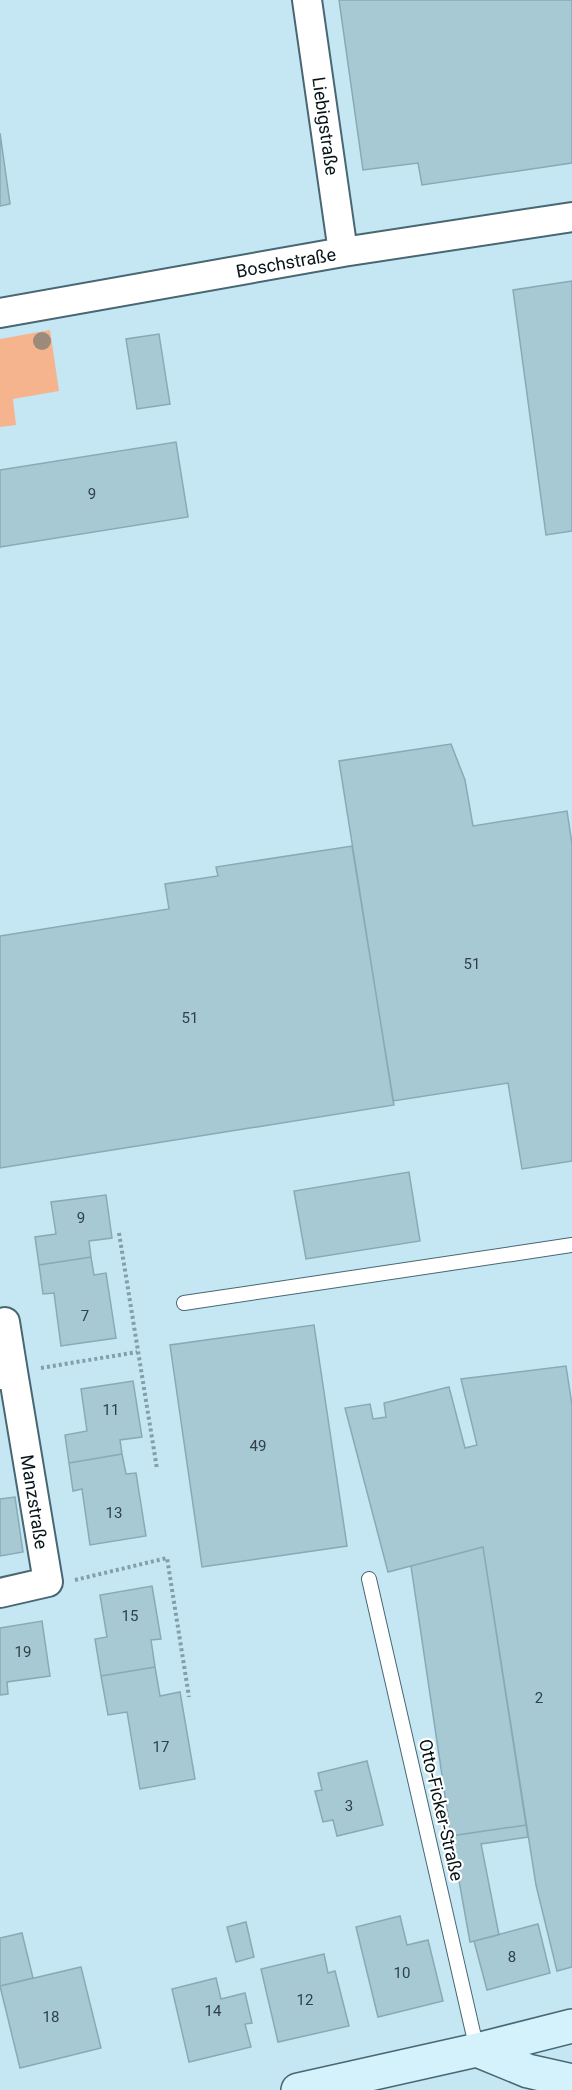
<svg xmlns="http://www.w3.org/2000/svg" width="572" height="2090" viewBox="0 0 572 2090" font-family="Roboto,sans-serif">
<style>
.green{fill:#f5b48e}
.building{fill:#a6c9d4;stroke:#88aab6;stroke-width:1.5}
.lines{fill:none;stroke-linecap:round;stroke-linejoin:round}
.lane-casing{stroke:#486772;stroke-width:16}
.street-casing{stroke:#486772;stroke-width:32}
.secondary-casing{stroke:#486772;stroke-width:36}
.path{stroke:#839fa8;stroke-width:4;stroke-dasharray:3 3;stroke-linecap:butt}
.lane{stroke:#fff;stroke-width:14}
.street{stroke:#fff;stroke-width:28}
.secondary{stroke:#d4f2fc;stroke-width:33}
.tree{fill:#9c8b7a}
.labels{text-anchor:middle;stroke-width:4.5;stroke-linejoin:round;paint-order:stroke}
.number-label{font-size:15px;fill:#2f4147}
.street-label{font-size:18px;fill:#071418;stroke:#fff}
</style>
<rect width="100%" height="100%" fill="#c4e7f3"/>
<path class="green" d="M 50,330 L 59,391 L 13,399 L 16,425 L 0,427 L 0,339 Z"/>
<path class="building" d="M 339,0 L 572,0 L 572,163 L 422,185 L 418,163 L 363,170 Z
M 0,133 L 10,204 L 0,206 Z
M 572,281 L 572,531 L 546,535 L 513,290 Z
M 159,334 L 170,404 L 137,409 L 126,339 Z
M 176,442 L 188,517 L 0,547 L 0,470 Z
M 451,744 L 465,780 L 473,826 L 567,811 L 572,844 L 572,1161 L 522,1169 L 508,1083 L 393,1101 L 339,761 Z
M 352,846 L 394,1105 L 0,1168 L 0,936 L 169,909 L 165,884 L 218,876 L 216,867 Z
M 409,1172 L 420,1241 L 306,1259 L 294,1191 Z
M 106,1195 L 112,1238 L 89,1241 L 91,1257 L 39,1265 L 35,1237 L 56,1234 L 51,1202 Z
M 91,1257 L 94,1275 L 106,1273 L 116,1338 L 61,1346 L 54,1293 L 43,1294 L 39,1265 Z
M 314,1325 L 347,1546 L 202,1567 L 170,1345 Z
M 566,1366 L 572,1405 L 572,1967 L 557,1971 L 536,1885 L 483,1547 L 388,1572 L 345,1408 L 370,1404 L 373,1419 L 386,1417 L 384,1403 L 449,1387 L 465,1448 L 477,1445 L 461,1379 Z
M 133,1381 L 142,1437 L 120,1440 L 122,1454 L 69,1463 L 65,1435 L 87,1431 L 81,1389 Z
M 122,1454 L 126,1474 L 136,1473 L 146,1536 L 90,1545 L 82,1489 L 73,1491 L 69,1463 Z
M 15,1497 L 23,1552 L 0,1556 L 0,1499 Z
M 483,1547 L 526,1825 L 451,1836 L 411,1566 Z
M 152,1586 L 161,1639 L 151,1640 L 155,1667 L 101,1676 L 95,1639 L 107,1637 L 100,1595 Z
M 42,1621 L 50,1676 L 7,1682 L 8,1694 L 0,1695 L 0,1628 Z
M 155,1667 L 160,1696 L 180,1692 L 195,1779 L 140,1789 L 127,1712 L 108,1715 L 101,1676 Z
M 367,1761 L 383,1825 L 337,1836 L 333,1820 L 323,1822 L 315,1791 L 322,1790 L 318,1773 Z
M 526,1825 L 528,1837 L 481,1844 L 499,1935 L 470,1942 L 451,1836 Z
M 400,1916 L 407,1945 L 428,1940 L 443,2001 L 378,2017 L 356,1927 Z
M 246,1922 L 254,1957 L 236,1962 L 227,1927 Z
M 538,1924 L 550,1973 L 487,1990 L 474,1941 Z
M 22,1933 L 33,1978 L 0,1986 L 0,1938 Z
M 324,1954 L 328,1973 L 335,1971 L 349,2026 L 278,2042 L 261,1969 Z
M 81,1967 L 101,2048 L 20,2068 L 0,1986 Z
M 216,1978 L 221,1999 L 245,1993 L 252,2023 L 245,2024 L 251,2047 L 189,2062 L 172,1989 Z"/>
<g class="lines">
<g class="lane-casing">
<path id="lane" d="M 184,1303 L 572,1245
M 369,1579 L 477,2050"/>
</g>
<g class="street-casing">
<path id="street" d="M 307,0 L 343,252
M 0,313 L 343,252 L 572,217
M 5,1322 L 13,1372
M 0,1375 L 13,1372 L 48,1582 L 0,1593"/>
</g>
<g class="secondary-casing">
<path id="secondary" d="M 477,2050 L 528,2071 L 572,2081
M 298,2090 L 477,2050 L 572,2026"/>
</g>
<path class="path" d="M 119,1233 L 157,1469
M 41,1368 L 137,1352
M 75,1580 L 167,1558 L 189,1697"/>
<use href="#lane" class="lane"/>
<use href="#street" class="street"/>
<use href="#secondary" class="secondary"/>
</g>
<circle class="tree" cx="42" cy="341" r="9"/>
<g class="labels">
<g class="number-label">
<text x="92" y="499">9</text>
<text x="472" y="969">51</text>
<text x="190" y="1023">51</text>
<text x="81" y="1223">9</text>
<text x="85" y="1321">7</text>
<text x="111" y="1415">11</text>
<text x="258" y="1451">49</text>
<text x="114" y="1518">13</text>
<text x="130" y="1621">15</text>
<text x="23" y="1657">19</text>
<text x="539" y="1703">2</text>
<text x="161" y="1752">17</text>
<text x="349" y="1811">3</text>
<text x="512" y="1962">8</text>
<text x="402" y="1978">10</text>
<text x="305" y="2005">12</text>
<text x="213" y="2016">14</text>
<text x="51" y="2022">18</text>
</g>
<g class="street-label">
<text transform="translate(325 126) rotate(82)" y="6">Liebigstraße</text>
<text transform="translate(286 263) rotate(-10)" y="6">Boschstraße</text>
<text transform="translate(34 1502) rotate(81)" y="6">Manzstraße</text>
<text transform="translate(441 1810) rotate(77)" y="6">Otto-Ficker-Straße</text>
</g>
</g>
</svg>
